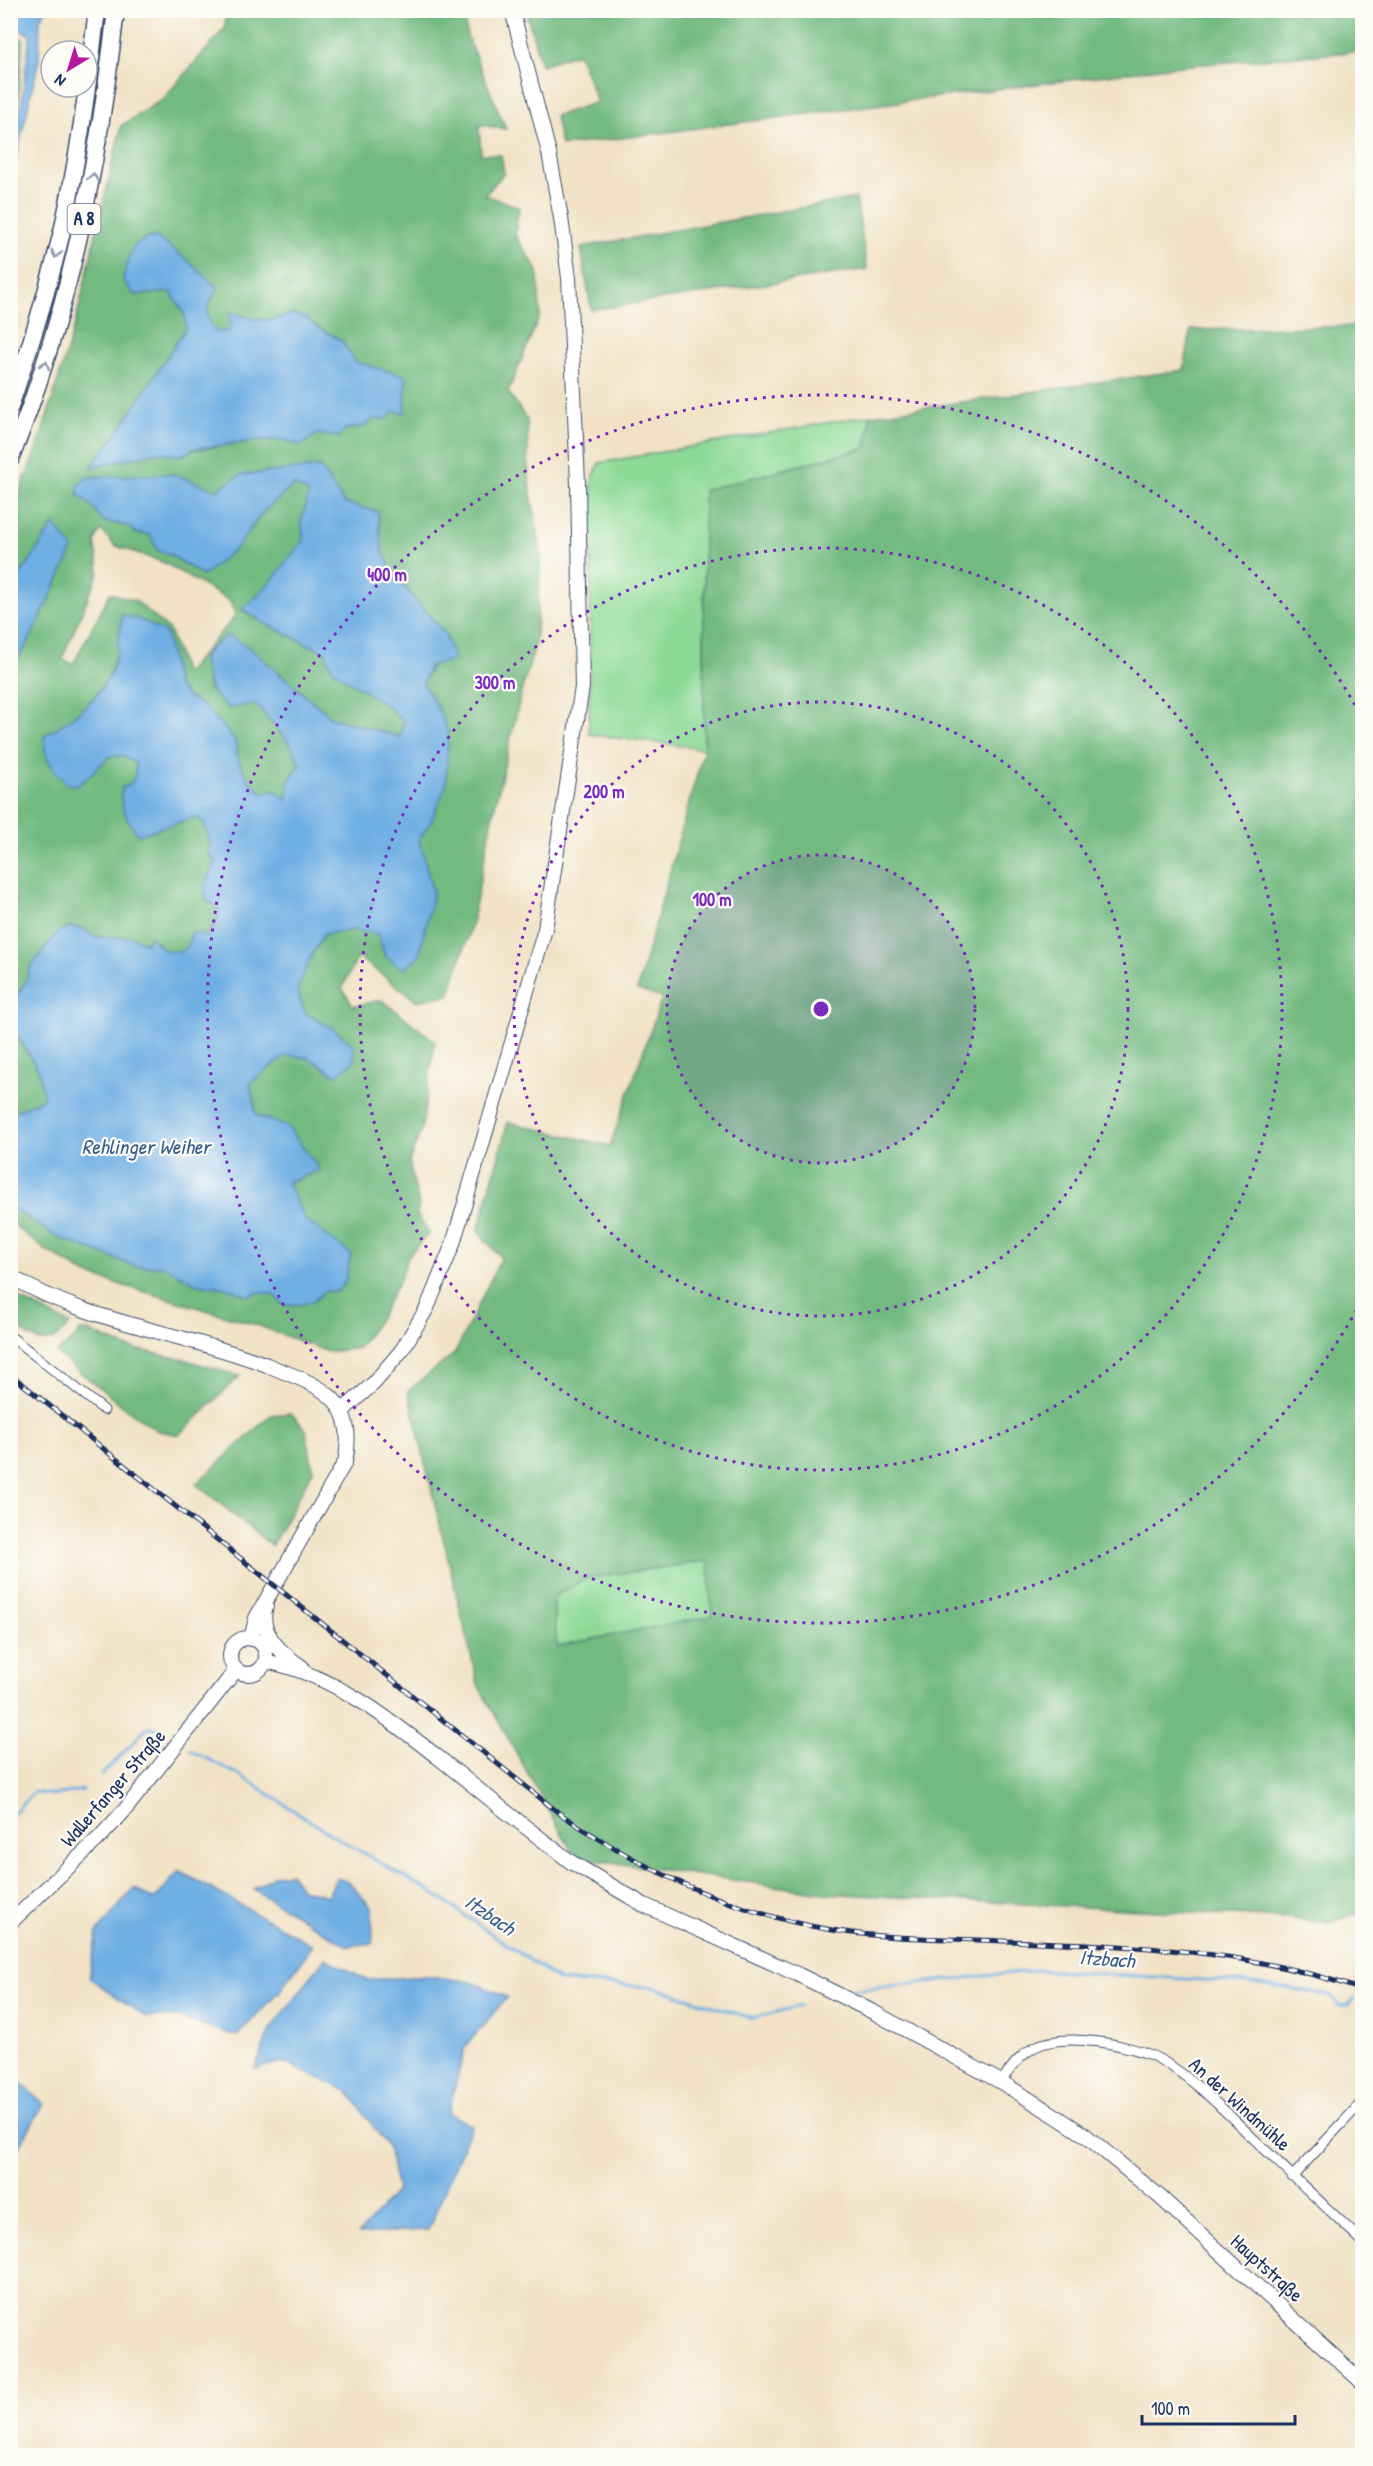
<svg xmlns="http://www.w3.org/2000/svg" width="1373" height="2466" viewBox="0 0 1373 2466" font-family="'Patrick Hand',sans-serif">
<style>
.green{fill:#8dda97;stroke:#54847a;stroke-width:1.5}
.forest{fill:#72ba80;stroke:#46746f;stroke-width:1.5;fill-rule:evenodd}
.water{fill:#6fafe3;stroke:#456fa0;stroke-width:1.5}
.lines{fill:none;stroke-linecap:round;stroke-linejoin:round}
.stream{stroke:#6fafe3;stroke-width:3}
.street-casing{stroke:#3b4a6d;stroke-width:11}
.secondary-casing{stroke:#3b4a6d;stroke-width:16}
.highway-casing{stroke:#3b4a6d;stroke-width:19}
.street{stroke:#fff;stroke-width:9}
.secondary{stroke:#fff;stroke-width:14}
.highway{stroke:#fff;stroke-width:16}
.rail-casing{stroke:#1b2f5e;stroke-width:5}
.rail{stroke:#fdfcf7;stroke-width:3;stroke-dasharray:9;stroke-linecap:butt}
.oneway{stroke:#8d97ae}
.ring{fill:none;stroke:#7b2cbf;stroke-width:3;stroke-dasharray:3 6}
.labels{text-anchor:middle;stroke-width:4.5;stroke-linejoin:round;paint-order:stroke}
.shield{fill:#fdfcf7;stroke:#5f6c8c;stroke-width:1.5}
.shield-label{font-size:18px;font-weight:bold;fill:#1b2f5e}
.street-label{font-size:20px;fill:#1b2f5e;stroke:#fdfcf7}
.water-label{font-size:21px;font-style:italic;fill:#385c8d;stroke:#fdfcf7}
.centre{fill:#7b2cbf;stroke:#fdfcf7;stroke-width:3}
.ring-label{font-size:18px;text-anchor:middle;font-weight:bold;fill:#7b2cbf;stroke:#fdfcf7;stroke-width:4.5;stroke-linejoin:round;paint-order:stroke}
</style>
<rect width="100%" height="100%" fill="#fdfcf7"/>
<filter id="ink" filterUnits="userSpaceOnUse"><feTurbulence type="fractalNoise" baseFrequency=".0167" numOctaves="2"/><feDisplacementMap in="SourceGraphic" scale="12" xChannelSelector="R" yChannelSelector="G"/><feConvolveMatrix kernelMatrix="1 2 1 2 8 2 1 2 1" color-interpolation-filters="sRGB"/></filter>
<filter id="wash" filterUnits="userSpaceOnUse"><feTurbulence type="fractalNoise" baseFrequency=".008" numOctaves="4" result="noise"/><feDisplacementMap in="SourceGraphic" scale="24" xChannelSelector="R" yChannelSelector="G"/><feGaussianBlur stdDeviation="1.35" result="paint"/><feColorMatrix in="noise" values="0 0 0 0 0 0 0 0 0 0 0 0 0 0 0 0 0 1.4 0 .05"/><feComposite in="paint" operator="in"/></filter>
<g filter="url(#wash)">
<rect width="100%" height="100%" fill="#f1e2c5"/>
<path class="green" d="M 871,415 L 866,448 L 704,490 L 704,749 L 589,734 L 592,481 L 599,463 Z
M 708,1561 L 713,1616 L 557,1646 L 553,1597 L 586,1578 Z"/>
<path class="forest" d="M 1362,10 L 1362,51 L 1168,67 L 561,146 L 555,116 L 597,102 L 578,53 L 541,65 L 526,11 Z
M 226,11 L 464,11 L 467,36 L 506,129 L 479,125 L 481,154 L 501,155 L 504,173 L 485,195 L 519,207 L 515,235 L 538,271 L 540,315 L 508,392 L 527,420 L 529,482 L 541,552 L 535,645 L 522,689 L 492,818 L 472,923 L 449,995 L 417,1001 L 358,957 L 342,988 L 353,1006 L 382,1000 L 435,1041 L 422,1127 L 409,1162 L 419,1205 L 417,1215 L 429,1233 L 408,1256 L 400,1279 L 378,1321 L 358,1348 L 328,1352 L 257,1325 L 88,1275 L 45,1250 L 11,1223 L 11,1207 L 55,1236 L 135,1266 L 164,1266 L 197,1284 L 229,1288 L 248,1296 L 259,1292 L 314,1301 L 325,1291 L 338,1291 L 345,1282 L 350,1254 L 305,1220 L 287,1182 L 319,1170 L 288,1127 L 256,1115 L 250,1083 L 286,1055 L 309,1058 L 336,1074 L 334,1029 L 306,1014 L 297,991 L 310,958 L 324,934 L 353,930 L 378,934 L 385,956 L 419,956 L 433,893 L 419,839 L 431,822 L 438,708 L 423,684 L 445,634 L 393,574 L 382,549 L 378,512 L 344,503 L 320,467 L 241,475 L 216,490 L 173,474 L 78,495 L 92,506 L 103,521 L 127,526 L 136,533 L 150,535 L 159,551 L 171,555 L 203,575 L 237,547 L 263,512 L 294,485 L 310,493 L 301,521 L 304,540 L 274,580 L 258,598 L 242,610 L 262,622 L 325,652 L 332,669 L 386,705 L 404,722 L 400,737 L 332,718 L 275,669 L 203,658 L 209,690 L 229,708 L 256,704 L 291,745 L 300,765 L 288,782 L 288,800 L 276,791 L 261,792 L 247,778 L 238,759 L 235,741 L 224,727 L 203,706 L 186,696 L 177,685 L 166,633 L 115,658 C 106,693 76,718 45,735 L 80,784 L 110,756 L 122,756 L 136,763 L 135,775 L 130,786 L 126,786 L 138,835 L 195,817 L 204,822 L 216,862 L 207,878 L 214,904 L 218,910 L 216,923 L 207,936 L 181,952 L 163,950 L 156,941 L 146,943 L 133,937 L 94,937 L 83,928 L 50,941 L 31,966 L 26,981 L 11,1005 L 11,930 L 16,902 L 10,897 L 11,671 L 31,637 L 54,525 L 11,589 L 11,515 L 41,436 L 75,324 L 121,126 L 163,99 L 225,28 ZM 156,237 L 187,260 L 218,288 C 207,306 202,314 216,333 L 227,331 L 231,324 L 230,313 L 254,319 L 272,320 L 293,314 L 307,319 L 317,327 L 341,340 L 356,362 L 387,419 L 374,419 L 363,427 L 345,429 L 338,437 L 318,434 L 301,445 L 283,440 L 262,440 L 192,450 L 181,456 L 160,452 L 92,466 L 116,435 L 186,328 L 184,313 L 171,292 L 154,293 L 143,238 ZM 101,530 L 114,545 L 165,563 L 230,601 L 236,615 L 185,674 L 169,630 L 136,601 L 110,593 L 73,664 L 62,659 L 99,572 L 95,540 Z
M 11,32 L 23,39 L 17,115 L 11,125 Z
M 856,198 L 867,269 L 591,310 L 581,247 Z
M 1362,326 L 1362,1912 L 1327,1923 L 1287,1918 L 823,1893 L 575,1857 L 478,1685 L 408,1391 L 455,1353 L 501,1258 L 478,1231 L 508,1122 L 610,1146 L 662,998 L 637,990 L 704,749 L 704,490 L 866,448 L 871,415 L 1184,370 L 1191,330 ZM 708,1561 L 712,1616 L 557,1646 L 553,1597 L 587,1578 Z
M 10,1025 L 39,1071 L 44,1099 L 19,1110 L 11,1110 Z
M 10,1294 L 70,1324 C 47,1353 35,1341 11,1322 Z
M 80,1331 L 88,1331 L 126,1347 L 186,1360 L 240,1376 L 179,1435 L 158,1431 L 125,1408 L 56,1353 L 74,1339 Z
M 291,1413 L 306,1430 L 313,1470 L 272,1546 L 196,1484 L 271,1415 Z"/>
<path class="water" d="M 11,10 L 46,11 L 40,19 L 39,60 L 11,181 L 11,132 L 20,117 L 30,35 L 11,25 Z
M 156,237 L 187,260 L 218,288 C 207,306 202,314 216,332 L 227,331 L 231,324 L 230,312 L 254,319 L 272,320 L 293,314 L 307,319 L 317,327 L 341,340 L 356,362 L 406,376 L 405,413 L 394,411 L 387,419 L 374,419 L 363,427 L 345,429 L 339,437 L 318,434 L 301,445 L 283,440 L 262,440 L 192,449 L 181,456 L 160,452 L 91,467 L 116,435 L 186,328 L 184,313 L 171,292 L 135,295 L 123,281 C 128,258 129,239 156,237 Z
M 320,467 L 344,503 L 378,512 L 382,549 L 393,574 L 445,634 L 454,660 L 429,666 L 423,684 L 438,708 L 448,733 L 446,785 L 431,822 L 419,839 L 433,893 L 419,956 L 404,969 L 385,956 L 378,934 L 353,930 L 324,934 L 310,958 L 297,991 L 306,1014 L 334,1029 L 354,1046 L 354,1061 L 336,1075 L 309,1058 L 286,1055 L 250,1083 L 256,1115 L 288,1127 L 320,1170 L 287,1182 L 305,1220 L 351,1254 L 345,1282 L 338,1291 L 325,1291 C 311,1305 304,1305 284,1305 L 273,1294 L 259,1292 L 248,1296 L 229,1288 L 197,1284 L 164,1266 L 135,1266 L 55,1236 L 11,1207 L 11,1110 L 19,1110 L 44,1098 L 39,1071 L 11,1025 L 11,1005 L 26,981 L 31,966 L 57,933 L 68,927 L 83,928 L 94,937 L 133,937 L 146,943 L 150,936 L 163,950 L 181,952 L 188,946 L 192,932 L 207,936 L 216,923 L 218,910 L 214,904 L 207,902 L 204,887 L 216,862 L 210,856 L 208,848 L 211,844 L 204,822 L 195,817 L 138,835 C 129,820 116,805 123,787 L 130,785 L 135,775 L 136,763 L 122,756 L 110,756 L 80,784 L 69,785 C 54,772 41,756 45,735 C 70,721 97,701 110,675 C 119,658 119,633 122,615 L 141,620 L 166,633 L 177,685 L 186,696 L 203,706 L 224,727 L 235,741 L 238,759 L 247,778 L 261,792 L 276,791 L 288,800 L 288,782 L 300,765 L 291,745 L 256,704 L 229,708 C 207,693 208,683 203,658 L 211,648 L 227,635 L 248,647 L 332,718 L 400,737 L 404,722 L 386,705 L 332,669 L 325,652 L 262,622 L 242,609 C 268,590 283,564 304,540 L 301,521 L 309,493 L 294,485 L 263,512 L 237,547 L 203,576 L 171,555 L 158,551 L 150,535 L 136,533 L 127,526 L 103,521 L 92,506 L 78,495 L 79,484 L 88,477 L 173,474 L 216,490 L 241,475 Z
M 54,524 L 73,549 L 31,637 L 11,671 L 11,589 Z
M 179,1871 L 313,1945 L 279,1992 L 237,2036 L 178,2017 L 146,2017 L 89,1978 L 97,1932 L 134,1888 L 154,1900 Z
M 291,1873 L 301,1889 L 328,1896 L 336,1878 L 349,1882 L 372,1908 L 373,1943 L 347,1946 L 253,1889 L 275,1875 Z
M 325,1958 L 366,1980 L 428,1976 L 472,1982 L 507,1997 L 465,2047 L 448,2113 L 472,2126 L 428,2230 L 359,2234 L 397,2190 L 388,2147 L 348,2091 L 283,2062 L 255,2069 L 269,2032 Z
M 11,2074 L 44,2104 L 11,2160 Z"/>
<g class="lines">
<path class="stream" d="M 541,15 L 546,10
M 190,1750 L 241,1776 L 332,1835 L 431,1892 L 560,1981 L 652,1987 L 752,2018 L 800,2006
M 102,1775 L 147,1728 L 153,1727 L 163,1733
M 10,1817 L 34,1792 L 55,1795 L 83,1790
M 1361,1981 L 1362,1979
M 852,1990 L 1039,1970 L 1252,1983 L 1331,1995 L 1339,2006 L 1348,2005 L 1354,1998"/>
</g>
</g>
<g filter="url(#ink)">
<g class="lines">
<g class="street-casing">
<path id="street" d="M 10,1336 L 104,1410
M 1001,2082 C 1010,2068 1020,2055 1035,2047 C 1063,2032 1132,2044 1159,2059 C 1195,2079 1223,2110 1253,2138 C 1289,2173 1326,2207 1362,2241
M 1292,2177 L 1362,2102"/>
</g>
<g class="secondary-casing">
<path id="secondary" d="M 10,1276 C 90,1324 183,1332 267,1365 C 288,1374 315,1382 332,1398 C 349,1414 350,1440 345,1462 L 256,1618 L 251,1639
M 342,1411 L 374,1383 L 402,1350 L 427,1308 L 453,1244 L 545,929 L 582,687 L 578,484 L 569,278 L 561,218 L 549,153 L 512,10
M 266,1606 C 257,1633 282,1654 302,1667
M230 1656a18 18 0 1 1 36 0a18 18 0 1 1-36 0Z
M 265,1661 C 340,1676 401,1728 459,1774 C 496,1804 533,1833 571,1862 L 644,1905 L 799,1975 L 875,2013 L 1001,2082 L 1054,2115 L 1085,2135 L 1160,2197 L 1362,2382
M 10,1923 L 100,1837 L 124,1811 L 236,1670"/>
</g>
<g class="highway-casing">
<path id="highway" d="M 10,407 C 30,347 49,288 63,227 C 79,155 88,83 97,10
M 10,460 C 69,313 98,167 116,10"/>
</g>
<use href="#street" class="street"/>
<use href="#secondary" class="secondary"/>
<use href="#highway" class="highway"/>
<g class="rail-casing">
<path id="rail" d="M 10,1374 L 559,1813 C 645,1871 729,1912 832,1930 C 879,1938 929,1938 977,1940 C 1109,1945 1236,1945 1362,1990"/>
</g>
<use href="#rail" class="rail"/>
</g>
<defs><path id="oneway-chevron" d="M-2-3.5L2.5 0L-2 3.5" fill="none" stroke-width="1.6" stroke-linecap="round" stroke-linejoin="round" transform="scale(1.5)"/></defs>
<g class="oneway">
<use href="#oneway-chevron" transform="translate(93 177) rotate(-79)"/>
<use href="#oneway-chevron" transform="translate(56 254) rotate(104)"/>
<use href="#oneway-chevron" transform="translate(45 365) rotate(-71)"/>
</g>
</g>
<circle cx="821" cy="1009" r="154" fill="#7b2cbf" fill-opacity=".12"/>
<g class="ring">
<circle cx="821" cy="1009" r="154"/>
<circle cx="821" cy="1009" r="307"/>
<circle cx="821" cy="1009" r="461"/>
<path d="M1361 1302A614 614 0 1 1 1361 716"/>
</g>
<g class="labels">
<rect class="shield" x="67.5" y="204" width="33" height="30" rx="4.5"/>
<g class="shield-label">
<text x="84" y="225">A 8</text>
</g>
<g class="street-label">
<text transform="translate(113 1788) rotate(-49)" y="7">Wallerfanger Straße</text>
<text transform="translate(1240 2104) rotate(42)" y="7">An der Windmühle</text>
<text transform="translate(1267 2268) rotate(42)" y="7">Hauptstraße</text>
</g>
<g class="water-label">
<text x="146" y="1154">Rehlinger Weiher</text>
<text transform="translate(490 1915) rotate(34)" y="7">Itzbach</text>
<text transform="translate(1107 1959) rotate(4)" y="7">Itzbach</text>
</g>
</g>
<circle cx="821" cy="1009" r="9" class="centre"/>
<g class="ring-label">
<text x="387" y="581">400 m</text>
<text x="495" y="689">300 m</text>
<text x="604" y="798">200 m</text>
<text x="712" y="906">100 m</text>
</g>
<rect width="1373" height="2466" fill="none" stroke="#fdfcf7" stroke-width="36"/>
<g transform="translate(69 69) rotate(218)"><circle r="28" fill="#fdfcf7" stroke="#a3aaba" stroke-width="1.5"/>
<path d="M0-4.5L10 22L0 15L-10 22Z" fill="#b5179e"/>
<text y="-9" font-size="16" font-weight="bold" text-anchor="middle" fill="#1b2f5e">N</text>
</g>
<path d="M1142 2415v9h153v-9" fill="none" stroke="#1b2f5e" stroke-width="3"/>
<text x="1151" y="2415" font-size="18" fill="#1b2f5e" stroke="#fdfcf7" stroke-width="4.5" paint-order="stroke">100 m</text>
</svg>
